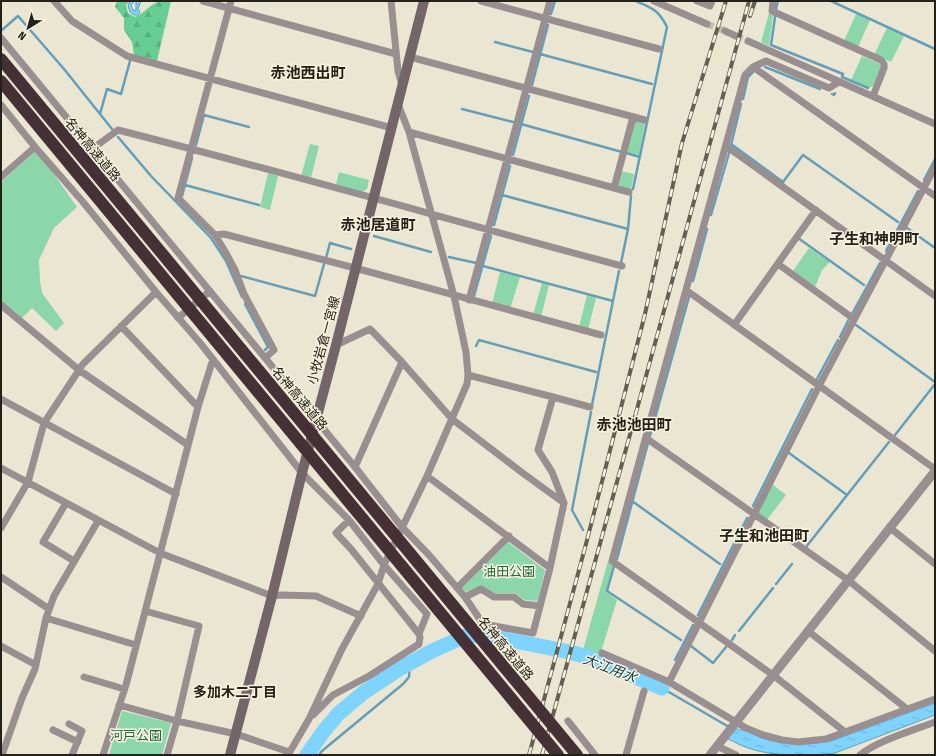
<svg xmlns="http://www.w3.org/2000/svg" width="936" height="756" viewBox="0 0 936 756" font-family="'Fira Sans Condensed','Noto Sans JP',sans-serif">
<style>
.green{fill:#8bd7aa}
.forest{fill:url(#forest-firs)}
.water{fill:url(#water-ripples);stroke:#639eba}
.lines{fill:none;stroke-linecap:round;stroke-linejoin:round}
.stream{stroke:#639eba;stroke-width:2.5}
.river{stroke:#7ed4ff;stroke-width:15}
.minor-tunnel{stroke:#c3bfac;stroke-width:7;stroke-dasharray:7 3.5;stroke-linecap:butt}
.minor{stroke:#998f91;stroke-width:7}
.tertiary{stroke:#998f91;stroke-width:9}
.secondary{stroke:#746569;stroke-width:10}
.rail-casing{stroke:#625f53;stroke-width:4}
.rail{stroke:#f9f3de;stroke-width:2.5;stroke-dasharray:8;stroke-linecap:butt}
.motorway-bridge{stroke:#443035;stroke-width:12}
.labels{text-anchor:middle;stroke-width:3;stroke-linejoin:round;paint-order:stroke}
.street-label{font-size:13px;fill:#232119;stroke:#f9f3de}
.park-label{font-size:13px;fill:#1c6742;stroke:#f9f3de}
.water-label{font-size:14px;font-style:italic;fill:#0e4056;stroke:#f9f3de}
.neighbourhood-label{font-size:14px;font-weight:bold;fill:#232119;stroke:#f9f3de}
.quarter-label{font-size:15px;font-weight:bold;fill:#232119;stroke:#f9f3de}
</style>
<defs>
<pattern id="forest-firs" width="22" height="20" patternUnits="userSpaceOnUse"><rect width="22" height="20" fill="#66cd93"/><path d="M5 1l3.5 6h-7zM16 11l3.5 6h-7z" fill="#58b07e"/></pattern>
<pattern id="water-ripples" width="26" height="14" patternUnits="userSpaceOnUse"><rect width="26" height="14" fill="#7ed4ff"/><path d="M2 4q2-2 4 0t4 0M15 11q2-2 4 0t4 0" fill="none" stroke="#6db6da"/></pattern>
</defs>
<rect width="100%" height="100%" fill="#ebe6d1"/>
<path class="green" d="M 769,13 L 773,15 L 769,46 L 761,42 Z
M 856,14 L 870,20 L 858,47 L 844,41 Z
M 887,28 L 904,36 L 891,62 L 874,55 Z
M 862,56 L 880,64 L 882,67 L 873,86 L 869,88 L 851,80 Z
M 633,121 L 645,123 L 639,155 L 625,152 Z
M 310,144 L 319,146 L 311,178 L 301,176 Z
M 37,150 L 77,207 L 54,228 L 39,260 L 40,281 L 42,293 L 64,323 L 56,331 L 32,308 L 22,318 L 1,301 L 1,182 Z
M 620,171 L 634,174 L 631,190 L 616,186 Z
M 339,172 L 369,180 L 367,189 L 362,192 L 336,185 Z
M 268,173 L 278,176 L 270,210 L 260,207 Z
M 809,248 L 830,262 L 822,270 L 815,287 L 793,271 Z
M 500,272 L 520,277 L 510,309 L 492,304 Z
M 542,283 L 549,285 L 541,317 L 533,315 Z
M 587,295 L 596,298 L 588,330 L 579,327 Z
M 772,484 L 786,495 L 766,521 L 758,513 Z
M 508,542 L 545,570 L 538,601 L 525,600 L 515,593 L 494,593 L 480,586 L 466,592 L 462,588 Z
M 608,561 L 613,566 L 606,592 L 617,600 L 600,655 L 583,650 Z
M 122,711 L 171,723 L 162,755 L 109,755 Z"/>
<path class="forest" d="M 117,1 L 130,1 L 126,5 L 128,13 L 135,17 C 144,14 150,3 161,1 C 163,0 168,1 171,1 L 157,61 L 134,55 L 132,42 L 124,30 L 124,18 L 115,7 Z"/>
<path class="water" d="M 130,1 L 135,1 L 131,5 L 133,10 L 136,11 L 136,1 L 141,1 L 138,9 L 140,12 L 138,15 L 134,15 L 130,12 L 128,6 Z
M 935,703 L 935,715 L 835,753 C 824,755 813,755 801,755 C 770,755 750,752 723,736 L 731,725 L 739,730 C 748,729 757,737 765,739 C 787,745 808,745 831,741 Z"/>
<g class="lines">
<path class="stream" d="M 831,1 L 935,49
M 776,9 L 778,1
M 551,14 L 555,1
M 775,17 L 771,45 L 843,74 L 842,77 L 868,88
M 1,29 L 2,30 L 18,16 L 64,69 L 112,129
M 495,42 L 533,52
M 540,54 L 652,84
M 765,67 L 820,89
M 532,85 L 548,25
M 832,94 L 834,95 L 835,93
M 743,99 L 748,77 L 753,72
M 462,109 L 513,122
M 100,114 L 107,89 L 121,94 L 130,61
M 521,124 L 622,152
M 118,137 L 151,176 L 211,238 L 226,261 L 242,297
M 731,144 L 783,182 L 803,155 L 898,222
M 196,145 L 204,115 L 249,127
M 731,145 L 741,104
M 626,153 L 640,157
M 513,155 L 529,96
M 924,180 L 935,159
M 185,185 L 259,205
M 633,189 L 667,27 C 658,9 653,9 636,1
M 502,195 L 628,229
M 182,196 L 192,158
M 711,215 L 729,153
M 494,225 L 510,166
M 907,228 L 935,248
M 374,236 L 431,252
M 798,238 L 864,285
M 886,251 L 918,191
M 449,257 L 476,263
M 326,258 L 330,243 L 351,249
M 621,263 L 628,229 L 631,196
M 483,266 L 613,301
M 241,276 L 315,296 L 324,264
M 693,281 L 707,229
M 474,296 L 491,236
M 245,304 L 268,347 L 265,350
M 852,314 L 880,263
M 856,325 L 935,382
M 840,337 L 849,319
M 476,346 L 479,340 L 596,372
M 817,379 L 838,340
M 592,405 L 619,271
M 895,435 L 935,384
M 650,436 L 689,297
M 789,453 L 847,495
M 632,501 L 720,564
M 753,506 L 812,389
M 583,530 L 572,510 L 591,412
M 806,547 L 889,442
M 617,559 L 648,443
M 614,566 L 607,591 L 681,640
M 776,584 L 792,564
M 698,615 L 747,518
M 739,631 L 773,588
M 732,640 L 735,635
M 691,646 L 713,663 L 726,647
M 675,660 L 693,625
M 662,688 L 729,727
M 319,755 L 322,751 L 403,684 L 409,677 L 410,663"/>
<path class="river" d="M 307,755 L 323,732 L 338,714 L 363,693 L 399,669 L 432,651 L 468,635 L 505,639 L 570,652 L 591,658 L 662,688"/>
<path class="minor-tunnel" d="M 707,24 L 725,31
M 736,36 L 748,41"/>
<path class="minor" d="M 54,1 L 72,21 L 127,56 L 392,128
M 203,1 L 396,54
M 231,1 L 178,198 L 215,235 L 226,253 L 235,270 L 244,294 L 274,350 L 265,358
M 391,1 L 398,71 L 402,85
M 481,1 L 659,49
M 654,1 L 707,24
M 697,1 L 710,6 L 712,1
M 773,1 L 772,11 L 881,60 L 884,64 L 884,68 L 873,96
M 725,31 L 736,36
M 1,38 L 355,467 L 402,527 L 429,555 L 465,597 L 483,624 L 533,633 L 550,568 L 564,503 L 552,472 L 538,450 L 553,397 L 468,375
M 748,41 L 935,124
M 410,57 L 645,120
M 753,67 L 935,196
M 839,82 L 829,88 L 766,61 L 753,67 L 745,75 L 686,290 L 935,469
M 1,105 L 35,147 L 83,202 L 156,292 L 201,344 L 302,473 L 349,520 L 384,565 L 427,614 L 419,634
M 409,132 L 629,192
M 726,146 L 935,296
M 92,149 L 118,130 C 287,173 454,221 622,266
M 1,177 L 35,147
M 614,188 L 633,117
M 215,235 L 224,234 L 355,268 L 601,335
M 778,264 L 854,319
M 686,290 L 612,561 L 773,675 L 845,732
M 469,300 L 550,1
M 1,305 L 79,370 L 188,445
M 178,318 L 210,291
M 734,325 L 816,210
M 121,326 L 198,407
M 336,345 L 370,329 L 402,362 L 452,419 L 524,474 L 564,503
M 553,397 L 590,407
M 1,399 L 176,494
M 646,438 L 848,580 L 935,651
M 355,467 L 402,362
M 1,468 L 160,553 L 272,596 L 281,595 L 316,596 L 361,616
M 427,476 L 550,568
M 66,503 L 43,542 L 74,561
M 889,527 L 935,564
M 1,528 L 28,482 L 44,423 L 83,364 L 156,292
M 1,577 L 49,609
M 457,588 L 509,536
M 465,597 L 481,589 L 494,597 L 514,597 L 523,604 L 540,606
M 145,611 L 199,626 L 177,721 L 167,755
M 46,618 L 136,645
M 808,631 L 907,709
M 1,646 L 36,665
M 602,653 L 669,682 L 746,728 L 763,735 L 782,740 L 798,742 L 826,739 L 935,699
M 84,677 L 124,689
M 669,682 L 819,386 L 935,167
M 119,705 L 177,721 L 236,734 L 289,752
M 313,715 L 333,695 L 369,676 L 419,644 L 420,637 L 419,634 L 351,549 L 336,533 L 349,520
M 568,721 L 595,755
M 69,724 L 82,731 L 72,755
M 53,730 L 78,742
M 717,746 L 736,755
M 2,755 L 22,698 L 35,669 L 46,618 L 54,596 L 98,521
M 103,755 L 126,685 L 198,407 L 213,359
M 288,755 L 309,719 L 342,649 L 378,584 L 384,565 L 427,476 L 467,384 L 468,375 L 466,352 L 454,296 L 409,132 L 398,104
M 626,755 L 644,691
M 860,755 C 877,741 914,730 935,722"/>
<path class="tertiary" d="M 710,755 L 935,471"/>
<path class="secondary" d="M 230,755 L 272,596 L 302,473 L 336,345 L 424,1"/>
<g class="rail-casing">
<path id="rail" d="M 750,16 L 755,1
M 529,755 L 586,544 L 645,314 L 682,143 L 726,1
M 542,755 L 749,1"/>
</g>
<use href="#rail" class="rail"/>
<path class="motorway-bridge" d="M 1,59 L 577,755
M 1,81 L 558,755"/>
</g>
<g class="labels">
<g class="street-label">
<text transform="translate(93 149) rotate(50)" y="5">名神高速道路</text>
<text transform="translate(323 340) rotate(-75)" y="5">小牧岩倉一宮線</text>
<text transform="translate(300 398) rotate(50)" y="5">名神高速道路</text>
<text transform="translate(506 648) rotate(50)" y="5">名神高速道路</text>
</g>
<g class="park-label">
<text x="509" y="576">油田公園</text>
<text x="136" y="740">河戸公園</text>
</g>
<g class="water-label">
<text transform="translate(610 668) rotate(21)" y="5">大江用水</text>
</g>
<g class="neighbourhood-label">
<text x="235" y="697">多加木二丁目</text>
</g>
<g class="quarter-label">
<text x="308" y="78">赤池西出町</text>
<text x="378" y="230">赤池居道町</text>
<text x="874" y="244">子生和神明町</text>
<text x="634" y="430">赤池池田町</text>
<text x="764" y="541">子生和池田町</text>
</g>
</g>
<rect width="936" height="756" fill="none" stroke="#232119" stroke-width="4"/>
<g transform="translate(28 28) rotate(217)" stroke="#f9f3de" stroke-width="3" paint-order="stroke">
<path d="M0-3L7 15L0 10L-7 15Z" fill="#232119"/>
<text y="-6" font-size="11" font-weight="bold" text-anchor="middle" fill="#232119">N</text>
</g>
</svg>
